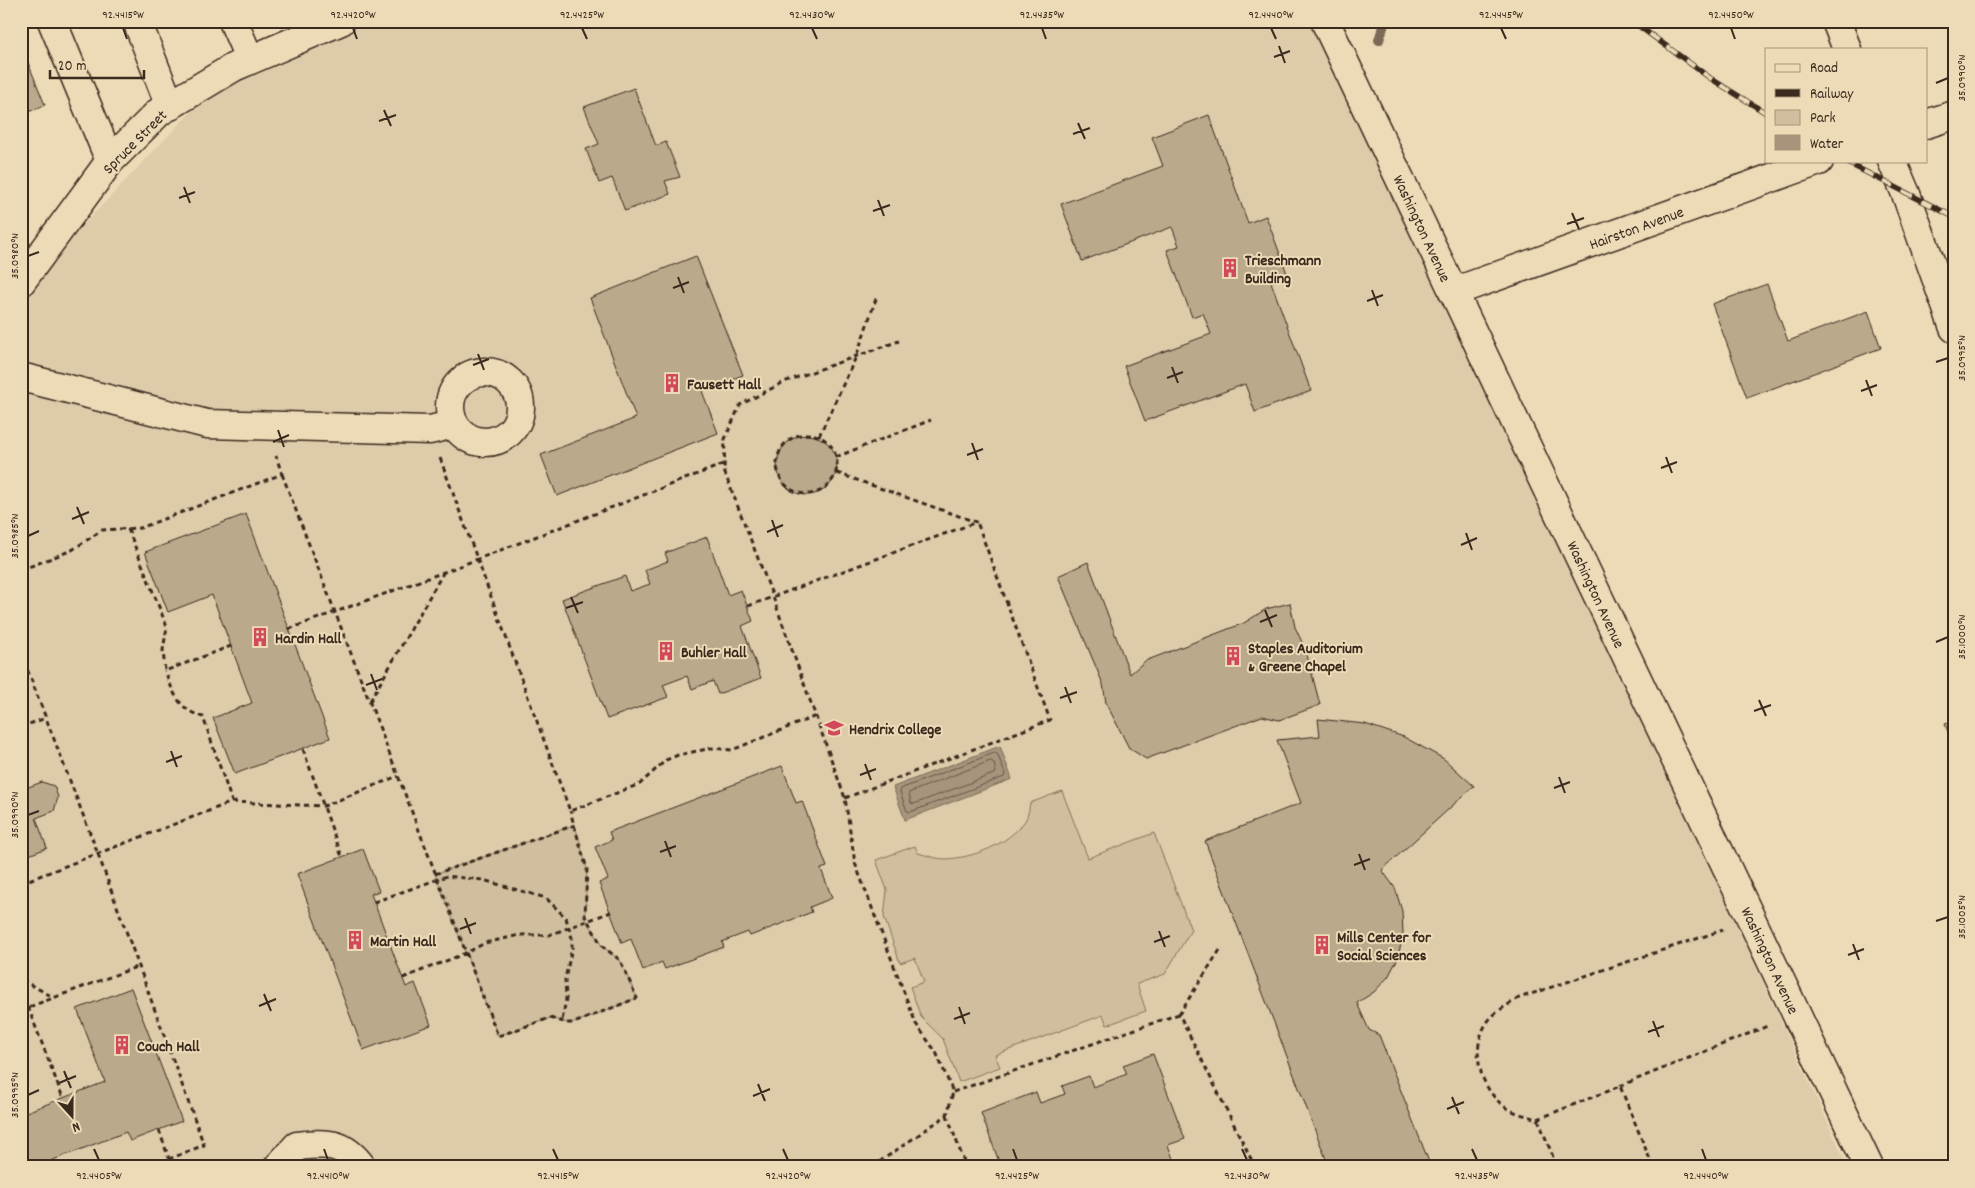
<svg xmlns="http://www.w3.org/2000/svg" width="1975" height="1188" viewBox="0 0 1975 1188" font-family="Dekko,sans-serif">
<style>
.built{fill:#decbaa}
.green{fill:#d0be9e;stroke:#86745e}
.water{fill:#a7947b;stroke:#7c6a56}
.lines{fill:none;stroke-linecap:round;stroke-linejoin:round}
.shore{stroke:#665443;stroke-width:1}
.stream{stroke:#7c6a56;stroke-width:10}
.building{fill:#bba98c;stroke:#3b2a1e}
.minor-casing{stroke:#3b2a1e;stroke-width:31}
.path{stroke:#3b2a1e;stroke-width:3;stroke-dasharray:5 4;stroke-linecap:butt}
.minor{stroke:#eddab7;stroke-width:28}
.rail-casing{stroke:#3b2a1e;stroke-width:5.5}
.rail{stroke:#eddab7;stroke-width:4;stroke-dasharray:11;stroke-linecap:butt}
.ticks{fill:none;stroke:#3b2a1e;stroke-width:2}
.labels{text-anchor:middle;stroke-width:4;stroke-linejoin:round;paint-order:stroke}
.street-label{font-size:16px;fill:#3b2a1e;stroke:#eddab7}
.poi-label{font-size:16px;font-weight:bold;fill:#3b2a1e;stroke:#eddab7;text-anchor:start}
.neatline{fill:none;stroke:#3b2a1e;stroke-width:2}
.ticks-label{font-size:12px;text-anchor:middle;fill:#3b2a1e}
</style>
<rect width="100%" height="100%" fill="#eddab7"/>
<filter id="ink" filterUnits="userSpaceOnUse"><feTurbulence type="fractalNoise" baseFrequency=".02" numOctaves="2"/><feDisplacementMap in="SourceGraphic" scale="10" xChannelSelector="R" yChannelSelector="G"/><feConvolveMatrix kernelMatrix="1 2 1 2 8 2 1 2 1" color-interpolation-filters="sRGB"/></filter>
<g filter="url(#ink)">
<path class="built" d="M 340,21 L 1323,21 L 1848,1167 L 21,1167 L 21,290 L 234,67 Z"/>
<path class="green" d="M 1062,791 L 1088,858 L 1154,833 L 1191,930 L 1165,974 L 1137,984 L 1146,1011 L 1107,1025 L 1103,1015 L 995,1055 L 1000,1067 L 959,1082 L 943,1039 L 921,1017 L 910,987 L 924,982 L 915,958 L 900,963 L 884,917 L 887,890 L 876,860 L 915,846 L 918,853 C 926,855 936,859 945,859 C 973,858 1007,845 1024,822 C 1028,817 1029,809 1030,803 Z
M 575,825 L 587,869 L 585,916 L 602,946 L 620,960 L 637,998 L 574,1023 L 567,1023 L 550,1018 L 498,1036 L 435,874 Z"/>
<path class="water" d="M 1000,746 L 1012,779 L 905,820 L 893,787 Z"/>
<g class="lines">
<path class="shore" d="M 995,753 L 998,755 L 1005,774 L 1004,777 L 910,812 L 907,811 L 900,792 L 901,789 Z
M 991,761 L 994,763 L 996,773 L 914,804 L 911,803 L 909,793 Z"/>
<path class="stream" d="M 1379,40 L 1385,21"/>
</g>
<path class="building" d="M 21,45 L 45,105 L 21,115 Z
M 634,88 L 656,146 L 666,142 L 680,177 L 665,181 L 670,194 L 625,211 L 612,178 L 599,183 L 586,149 L 599,144 L 584,107 Z
M 1209,115 L 1248,223 L 1266,216 L 1288,276 L 1271,282 L 1311,391 L 1255,412 L 1245,384 L 1145,421 L 1124,366 L 1211,334 L 1203,313 L 1192,317 L 1167,250 L 1179,246 L 1172,227 L 1082,261 L 1061,204 L 1163,166 L 1152,137 Z
M 696,256 L 743,375 L 702,391 L 718,433 L 557,496 L 541,455 L 636,418 L 590,298 Z
M 1767,284 L 1788,341 L 1868,311 L 1881,348 L 1747,398 L 1712,304 Z
M777 465a30 30 0 1 1 60 0a30 30 0 1 1-60 0Z
M 246,514 L 330,738 L 235,774 L 213,718 L 252,703 L 212,595 L 168,612 L 145,552 Z
M 707,537 L 728,595 L 741,590 L 753,621 L 742,626 L 761,678 L 718,694 L 713,681 L 692,689 L 687,676 L 663,685 L 668,697 L 607,719 L 562,599 L 625,576 L 630,591 L 650,584 L 645,570 L 668,561 L 665,553 Z
M 1088,562 L 1130,674 L 1145,661 L 1244,623 L 1266,609 L 1290,603 L 1295,627 L 1306,651 L 1320,705 L 1279,720 L 1262,716 L 1146,759 L 1129,748 L 1106,703 L 1103,684 L 1058,576 Z
M 1318,719 L 1365,724 L 1404,737 L 1444,759 L 1474,786 L 1382,870 L 1395,888 L 1402,911 L 1403,933 L 1398,958 L 1388,977 L 1374,992 L 1357,1003 L 1369,1030 L 1379,1035 L 1431,1167 L 1329,1167 L 1205,841 L 1301,803 L 1277,740 L 1320,736 Z
M 1954,721 L 1954,748 L 1945,724 Z
M 782,766 L 796,803 L 802,801 L 827,867 L 821,869 L 832,898 L 810,907 L 812,912 L 750,936 L 748,932 L 722,942 L 724,947 L 665,969 L 662,962 L 643,970 L 631,939 L 622,943 L 599,883 L 608,879 L 595,847 L 612,840 L 609,832 Z
M 42,782 L 54,786 L 58,797 L 54,811 L 36,818 L 47,848 L 21,858 L 21,784 L 23,789 Z
M 363,849 L 379,891 L 371,894 L 406,987 L 415,983 L 431,1025 L 363,1050 L 297,874 Z
M 131,988 L 182,1121 L 130,1141 L 126,1132 L 35,1167 L 21,1167 L 21,1114 L 105,1082 L 77,1009 Z
M 1153,1054 L 1185,1139 L 1168,1145 L 1176,1167 L 1001,1167 L 981,1113 L 1036,1092 L 1040,1103 L 1065,1094 L 1062,1086 L 1089,1076 L 1093,1087 L 1127,1074 L 1123,1065 Z"/>
<g class="lines">
<g class="minor-casing">
<path id="minor" d="M 52,21 L 110,161
M 137,21 L 170,106
M 233,21 L 250,60
M 1325,21 L 1869,1167
M 1836,21 L 1847,49
M 1926,124 L 1954,115
M 1892,161 L 1906,194 L 1954,328
M 21,282 L 110,161 L 159,112 L 234,67 L 341,21
M 1453,292 L 1819,161
M450 407a35 35 0 1 1 70 0a35 35 0 1 1-70 0Z
M 21,377 L 207,424 L 430,430 L 454,424
M 278,1167 L 297,1146 C 326,1143 343,1141 362,1167"/>
</g>
<path class="path" d="M777 464a30 30 0 1 1 60 0a30 30 0 1 1-60 0Z
M 819,436 L 856,357 L 877,296
M 836,457 L 931,420
M 440,458 L 570,811 L 640,784 L 666,760 L 678,755 L 712,748 L 732,750 L 816,716
M 837,473 L 976,522
M 282,474 L 498,1036 L 550,1018 L 567,1023 L 574,1023 L 637,998 L 620,960 L 602,946 L 585,916 L 587,869 L 570,811
M 128,529 L 167,627 L 163,650 L 165,671 L 231,646
M 21,570 L 72,550 L 102,530 L 140,528 L 282,474 L 276,456
M 748,606 L 977,522
M 289,629 L 444,572 L 724,464
M 21,653 L 98,854 L 204,1145 L 149,1167
M 370,701 L 443,573
M 21,727 L 46,718
M 303,749 L 342,857
M 845,798 L 1050,720 L 977,522
M 232,802 L 324,806 L 398,776
M 435,874 L 575,825
M 21,883 L 232,802 L 203,717 C 178,709 174,694 165,671
M 374,902 L 447,876 L 483,880 L 546,898 L 566,918 L 572,938 L 572,948 L 565,979 L 566,999 L 562,1021
M 1220,950 L 1179,1014 L 1255,1167
M 403,978 L 466,953 L 485,943 L 520,935 L 549,935 L 611,912
M 22,980 L 53,997
M 28,1007 L 63,1098
M 21,1010 L 139,966
M 1620,1086 L 1770,1025
M 953,1092 L 1179,1014
M 947,1115 L 966,1167
M 1538,1119 L 1557,1167
M 159,1130 L 169,1159
M 872,1167 L 947,1115 L 953,1092 L 936,1052 L 916,1024 L 855,863 L 845,798 L 773,597 L 724,471 L 725,439 L 740,405 L 784,382 L 899,341
M 1653,1167 L 1620,1086 L 1538,1119 C 1527,1116 1514,1113 1505,1107 C 1480,1089 1470,1051 1486,1024 C 1494,1012 1506,1006 1519,998 L 1723,930"/>
<use href="#minor" class="minor"/>
<g class="rail-casing">
<path id="rail" d="M 1632,21 L 1710,78 L 1766,113
M 1844,161 L 1954,217"/>
</g>
<use href="#rail" class="rail"/>
</g>
</g>
<path class="ticks" d="M 123,28 L 127,39M 353,28 L 357,39M 582,28 L 587,39M 812,28 L 817,39M 1042,28 L 1046,39M 1271,28 L 1276,39M 1501,28 L 1506,39M 1731,28 L 1735,39M 1279,46 L 1285,63M 1274,57 L 1290,51M 1936,83 L 1948,78M 384,110 L 391,126M 379,121 L 396,115M 1078,123 L 1085,139M 1073,134 L 1090,128M 184,187 L 190,203M 179,198 L 195,192M 878,200 L 884,216M 873,211 L 890,205M 1572,213 L 1579,229M 1567,224 L 1584,218M 28,256 L 39,252M 678,277 L 684,293M 673,288 L 689,282M 1372,290 L 1378,306M 1367,301 L 1383,295M 478,354 L 484,370M 1936,362 L 1948,358M 473,365 L 489,359M 1172,367 L 1178,383M 1167,378 L 1183,372M 1866,380 L 1872,396M 1861,391 L 1877,385M 278,430 L 284,447M 273,442 L 289,435M 972,443 L 978,460M 967,455 L 983,449M 1666,457 L 1672,473M 1661,468 L 1677,462M 77,507 L 84,524M 72,519 L 89,512M 772,520 L 778,537M 767,532 L 783,525M 1466,533 L 1472,550M 28,536 L 39,531M 1461,545 L 1477,538M 571,597 L 578,613M 566,608 L 583,602M 1265,610 L 1272,627M 1260,622 L 1277,615M 1936,642 L 1948,637M 371,674 L 377,690M 366,685 L 382,679M 1065,687 L 1071,703M 1060,698 L 1077,692M 1759,700 L 1766,716M 1754,711 L 1771,705M 171,751 L 177,767M 166,762 L 182,756M 865,764 L 871,780M 860,775 L 876,769M 1559,777 L 1565,793M 1554,788 L 1570,782M 28,815 L 39,811M 665,841 L 671,857M 660,852 L 676,846M 1359,854 L 1365,870M 1354,865 L 1370,859M 465,918 L 471,934M 1936,921 L 1948,917M 460,929 L 476,923M 1159,931 L 1165,947M 1154,942 L 1170,936M 1853,944 L 1859,960M 1848,955 L 1864,949M 264,994 L 271,1011M 259,1006 L 276,999M 959,1007 L 965,1024M 954,1019 L 970,1013M 1653,1021 L 1659,1037M 1648,1032 L 1664,1026M 64,1071 L 71,1088M 59,1083 L 76,1076M 758,1084 L 765,1101M 28,1095 L 39,1090M 753,1096 L 770,1089M 1452,1097 L 1459,1114M 1447,1109 L 1464,1102M 94,1149 L 99,1160M 324,1149 L 328,1160M 553,1149 L 558,1160M 783,1149 L 788,1160M 1013,1149 L 1017,1160M 1242,1149 L 1247,1160M 1472,1149 L 1477,1160M 1702,1149 L 1706,1160"/>
<defs>
<g id="building-bare" transform="scale(1.5)"><path d="M-4-6H4V6H1V3H-1V6H-4ZM-2.5-4.3h1.7v1.8h-1.7ZM.8-4.3h1.7v1.8H.8ZM-2.5-1h1.7V.8h-1.7ZM.8-1h1.7V.8H.8Z" fill="#d1495b" stroke="#eddab7" stroke-width="2.5" paint-order="stroke"/></g>
<g id="university-bare" transform="scale(1.5)"><path d="M0-5L7-2L0 1L-7-2ZM-4 1L0 2.5L4 1V4Q0 6-4 4Z" fill="#d1495b" stroke="#eddab7" stroke-width="2.5" paint-order="stroke"/></g>
</defs>
<g fill-rule="evenodd">
<use href="#building-bare" x="1230" y="268"/>
<use href="#building-bare" x="672" y="383"/>
<use href="#building-bare" x="260" y="637"/>
<use href="#building-bare" x="666" y="651"/>
<use href="#building-bare" x="1233" y="656"/>
<use href="#university-bare" x="834" y="728"/>
<use href="#building-bare" x="355" y="940"/>
<use href="#building-bare" x="1322" y="945"/>
<use href="#building-bare" x="122" y="1045"/>
</g>
<g class="labels">
<g class="street-label">
<text transform="translate(134 141) rotate(-45)" y="6">Spruce Street</text>
<text transform="translate(1636 227) rotate(-20)" y="6">Hairston Avenue</text>
<text transform="translate(1423 228) rotate(65)" y="6">Washington Avenue</text>
<text transform="translate(1597 594) rotate(65)" y="6">Washington Avenue</text>
<text transform="translate(1771 960) rotate(65)" y="6">Washington Avenue</text>
</g>
<g class="poi-label">
<text x="1245" y="265">Trieschmann<tspan x="1245" dy="18">Building</tspan></text>
<text x="687" y="389">Fausett Hall</text>
<text x="275" y="643">Hardin Hall</text>
<text x="1248" y="653">Staples Auditorium<tspan x="1248" dy="18">&amp; Greene Chapel</tspan></text>
<text x="681" y="657">Buhler Hall</text>
<text x="849" y="734">Hendrix College</text>
<text x="1337" y="942">Mills Center for<tspan x="1337" dy="18">Social Sciences</tspan></text>
<text x="370" y="946">Martin Hall</text>
<text x="137" y="1051">Couch Hall</text>
</g>
</g>
<rect width="1975" height="1188" fill="none" stroke="#eddab7" stroke-width="55"/>
<rect x="1765" y="48" width="162" height="115" fill="#eddab7" stroke="#a6947a"/>
<rect x="1775" y="64" width="25" height="8" fill="#eddab7" stroke="#a6947a"/>
<text x="1810" y="72" font-size="15" fill="#3b2a1e">Road</text>
<rect x="1775" y="89" width="25" height="8" fill="#3b2a1e" stroke="#a6947a"/>
<text x="1810" y="98" font-size="15" fill="#3b2a1e">Railway</text>
<rect x="1775" y="110" width="25" height="15" fill="#d0be9e" stroke="#a6947a"/>
<text x="1810" y="122" font-size="15" fill="#3b2a1e">Park</text>
<rect x="1775" y="135" width="25" height="15" fill="#a7947b" stroke="#a6947a"/>
<text x="1810" y="148" font-size="15" fill="#3b2a1e">Water</text>
<g transform="translate(72 1116) rotate(159)" stroke="#eddab7" stroke-width="4" paint-order="stroke">
<path d="M0-4L9 19L0 12L-9 19Z" fill="#3b2a1e"/>
<text y="-8" font-size="14" font-weight="bold" text-anchor="middle" fill="#3b2a1e">N</text>
</g>
<path d="M50 70v8h94v-8" fill="none" stroke="#3b2a1e" stroke-width="2.5"/>
<text x="58" y="70" font-size="15" fill="#3b2a1e" stroke="#eddab7" stroke-width="4" paint-order="stroke">20 m</text>
<rect x="28" y="28" width="1920" height="1132" class="neatline"/>
<g class="ticks-label">
<text x="123" y="18">92.4415°W</text>
<text x="353" y="18">92.4420°W</text>
<text x="582" y="18">92.4425°W</text>
<text x="812" y="18">92.4430°W</text>
<text x="1042" y="18">92.4435°W</text>
<text x="1271" y="18">92.4440°W</text>
<text x="1501" y="18">92.4445°W</text>
<text x="1731" y="18">92.4450°W</text>
<text transform="translate(1961 78) rotate(-90)" y="4">35.0990°N</text>
<text transform="translate(14 256) rotate(-90)" y="4">35.0980°N</text>
<text transform="translate(1961 358) rotate(-90)" y="4">35.0995°N</text>
<text transform="translate(14 536) rotate(-90)" y="4">35.0985°N</text>
<text transform="translate(1961 637) rotate(-90)" y="4">35.1000°N</text>
<text transform="translate(14 815) rotate(-90)" y="4">35.0990°N</text>
<text transform="translate(1961 917) rotate(-90)" y="4">35.1005°N</text>
<text transform="translate(14 1095) rotate(-90)" y="4">35.0995°N</text>
<text x="99" y="1179">92.4405°W</text>
<text x="328" y="1179">92.4410°W</text>
<text x="558" y="1179">92.4415°W</text>
<text x="788" y="1179">92.4420°W</text>
<text x="1017" y="1179">92.4425°W</text>
<text x="1247" y="1179">92.4430°W</text>
<text x="1477" y="1179">92.4435°W</text>
<text x="1706" y="1179">92.4440°W</text>
</g>
</svg>
